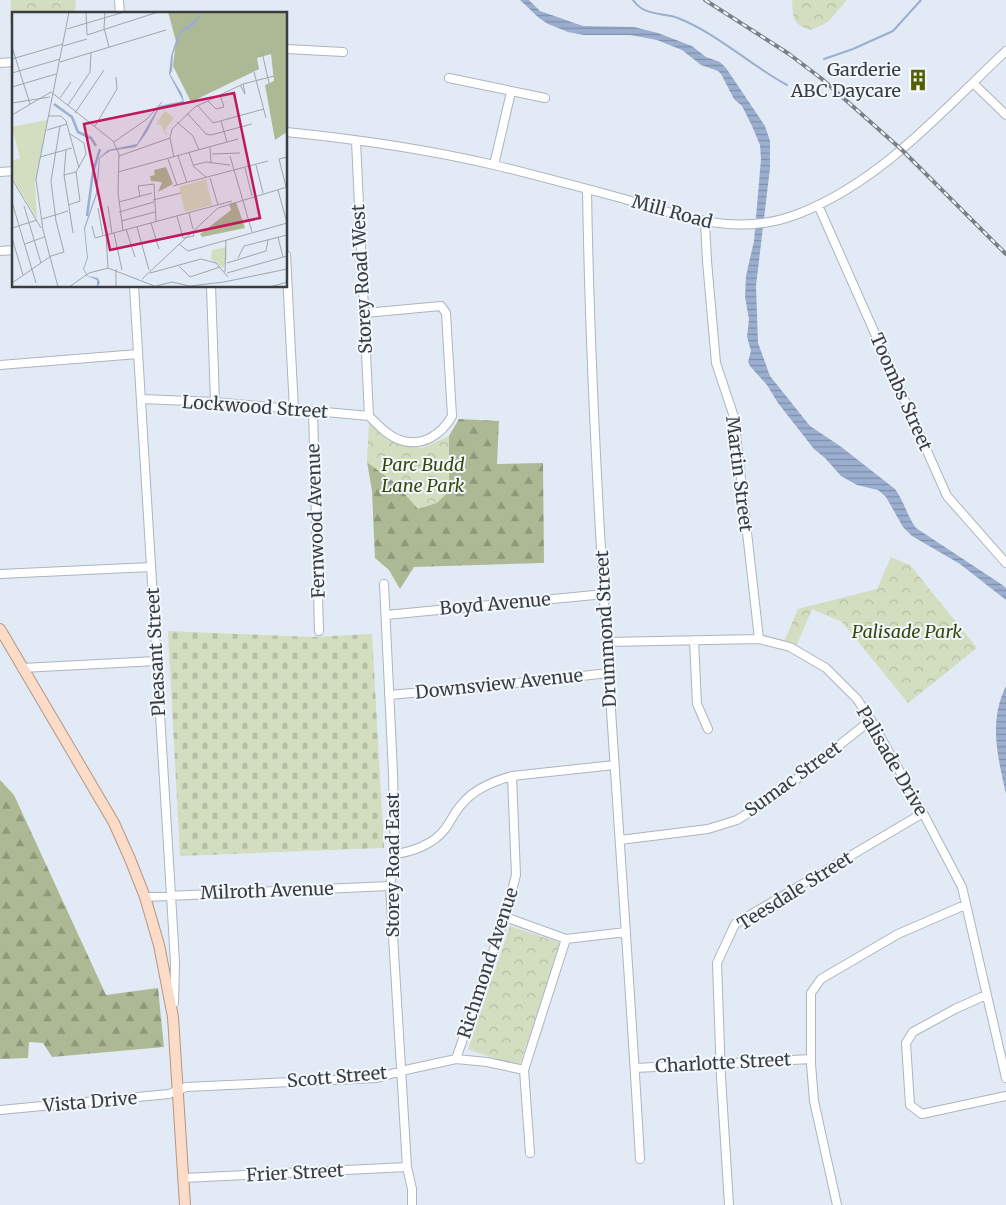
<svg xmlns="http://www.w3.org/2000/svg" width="1006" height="1205" viewBox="0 0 1006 1205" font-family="Merriweather,serif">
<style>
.forest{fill:url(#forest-firs)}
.cemetery{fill:url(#cemetery-stones)}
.park{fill:url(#park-crowns)}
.water{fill:url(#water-rules)}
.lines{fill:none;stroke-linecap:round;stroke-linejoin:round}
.stream{stroke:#9baecf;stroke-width:2}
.minor-casing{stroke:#acb5be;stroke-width:10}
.major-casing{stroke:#b69581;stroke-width:12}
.minor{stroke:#fff;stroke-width:8}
.major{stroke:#fbdcc8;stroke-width:10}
.rail-casing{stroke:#7a8086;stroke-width:4}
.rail{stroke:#f2f8fe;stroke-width:2;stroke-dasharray:5.5;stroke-linecap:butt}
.labels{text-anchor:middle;stroke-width:4;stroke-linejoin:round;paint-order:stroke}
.poi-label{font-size:18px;fill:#393d41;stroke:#f2f8fe;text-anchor:end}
.street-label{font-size:18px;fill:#393d41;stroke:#f2f8fe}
.park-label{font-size:18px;font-style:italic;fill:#39460a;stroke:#f2f8fe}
.inset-river{fill:none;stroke:#9baecf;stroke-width:2.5}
.inset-road{fill:none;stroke:#9ea5ad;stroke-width:1}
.view{fill:#c2185b;fill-opacity:0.15;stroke:#c2185b;stroke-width:2.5}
.inset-edge{fill:none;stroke:#393d41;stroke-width:2.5}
</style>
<defs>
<pattern id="forest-firs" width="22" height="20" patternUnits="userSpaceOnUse" patternTransform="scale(1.25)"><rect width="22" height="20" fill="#adb994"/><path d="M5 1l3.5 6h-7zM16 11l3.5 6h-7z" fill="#8e987a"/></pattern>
<pattern id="cemetery-stones" width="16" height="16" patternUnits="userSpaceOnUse" patternTransform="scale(1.25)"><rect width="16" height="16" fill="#d3ddbf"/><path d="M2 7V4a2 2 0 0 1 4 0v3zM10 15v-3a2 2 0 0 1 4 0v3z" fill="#b6bfa5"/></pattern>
<pattern id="park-crowns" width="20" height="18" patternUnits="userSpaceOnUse" patternTransform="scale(1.25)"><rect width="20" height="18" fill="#d3ddbf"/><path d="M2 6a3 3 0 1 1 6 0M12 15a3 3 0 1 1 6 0" fill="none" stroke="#b6bfa5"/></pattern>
<pattern id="water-rules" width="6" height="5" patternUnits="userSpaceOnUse" patternTransform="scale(1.25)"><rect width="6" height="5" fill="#9baecf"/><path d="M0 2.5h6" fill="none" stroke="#7f8faa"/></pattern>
</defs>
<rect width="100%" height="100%" fill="#e2ebf5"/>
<path class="forest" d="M 459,419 L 499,421 L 497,464 L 543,463 L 544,563 L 414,567 L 400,589 L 389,570 L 375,558 L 372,491 L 367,462 L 394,482 L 418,508 L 449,490 L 449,436 Z
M 0,780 L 14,795 L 106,995 L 158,988 L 164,1047 L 52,1057 L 43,1043 L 29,1042 L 28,1058 L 0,1059 Z"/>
<path class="cemetery" d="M 168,631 L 312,637 L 372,634 L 384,848 L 180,856 Z"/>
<path class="park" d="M 11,0 L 76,0 L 75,14 L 14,14 L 14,25 L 10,24 Z
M 792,0 L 847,0 L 828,22 L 811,30 C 792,25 793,17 792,0 Z
M 369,422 L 397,444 L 422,448 L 449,436 L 449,491 L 437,503 L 418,509 L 394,482 L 367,462 Z
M 891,557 L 910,565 L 977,648 L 908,703 L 842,622 L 812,609 L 796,647 L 784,642 L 798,609 L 877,589 Z
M 510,926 L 561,943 L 519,1067 L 468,1049 Z"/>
<path class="water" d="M 520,0 L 529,0 L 540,11 L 583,26 L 634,27 L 658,33 L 692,46 L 706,57 L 720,62 L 726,68 L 765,126 L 770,141 L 770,168 L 756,286 L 758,343 L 770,376 L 810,426 L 840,446 L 895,489 C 904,501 907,516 916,528 L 1001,584 L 1006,588 L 1006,600 L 960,564 L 912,536 L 903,527 L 886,497 L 878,490 L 857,485 L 841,476 L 825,458 L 814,449 L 778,403 L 767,385 L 750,366 L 748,362 L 751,351 L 747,337 L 749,319 L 745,297 L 746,276 L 754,241 L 761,159 L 760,145 L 752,126 L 742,106 L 734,99 L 721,74 L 718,71 L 701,65 L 682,50 L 657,40 L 630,35 L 584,35 L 568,32 L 548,24 L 539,18 Z
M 1006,686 L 1006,794 C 998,757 988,723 1006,686 Z"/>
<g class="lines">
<path class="stream" d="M 633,0 C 635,3 638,6 641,8 C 651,15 667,14 678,18 C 718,34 750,65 787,85
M 824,59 L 853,49 L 893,31 L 921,0"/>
<g class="minor-casing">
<path id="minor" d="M 119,0 L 120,14
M 286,49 L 343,52
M 0,63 L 14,62
M 449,78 L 545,98
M 973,83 L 1006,115
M 286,132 C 356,139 426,149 494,165 C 535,175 576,186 617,197 C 679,214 733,239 798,214 C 882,181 942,111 1006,51
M 356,141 L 369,416
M 494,165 L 511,92
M 0,172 L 14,171
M 587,189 C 592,513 622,836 640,1159
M 818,205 L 947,496 L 1006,563
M 705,222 L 707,261 L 716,363 L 734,417 L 759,639
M 0,251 L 14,250
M 286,255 L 294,410
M 134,286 L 171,895 L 175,963 L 174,1003
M 211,286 L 215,402
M 365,313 L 441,306 L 446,313 L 452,416 C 442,434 422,448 400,440 C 388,436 378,425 369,416
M 0,365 L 138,354
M 141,399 L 215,402 L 369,416
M 313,411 L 319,631
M 0,574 L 151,567
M 384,584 L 393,773 L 395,854 L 390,886 L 407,1167 L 412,1189 L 412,1205
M 386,615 L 605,594
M 694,640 L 697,704 L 708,729
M 607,642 L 759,639 L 790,647 L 826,668 L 857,699 L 871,720 L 923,813 L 962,887 L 1006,1078
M 22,668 L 156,661
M 389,695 L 489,686 L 609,673
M 620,840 L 708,829 L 737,820 L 774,797 L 871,720
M 395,854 C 412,852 434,844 445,829 C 451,821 455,811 462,804 C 474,789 494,781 512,776 L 614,765
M 145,897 L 390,886
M 505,917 L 566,939 L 626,932
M 986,995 L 955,1009 L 913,1032 L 906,1043 L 910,1105 L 922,1114 L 1006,1096
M 456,1059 L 505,917 L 516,875 L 512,776
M 635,1068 L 811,1059
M 0,1110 L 169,1094 L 186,1087 L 377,1078 L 401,1071 L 456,1059 L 487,1062 L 524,1070
M 530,1153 L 524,1070 L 566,939
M 184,1178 L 407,1167
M 729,1205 L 721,1077 L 717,963 L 735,924 L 923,813
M 837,1205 L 814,1101 L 811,1064 L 811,993 L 821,979 L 898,934 L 965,905"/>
</g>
<g class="major-casing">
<path id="major" d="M 0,629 L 114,823 L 130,859 L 145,897 L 159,945 L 173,1017 L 185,1205"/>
</g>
<use href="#minor" class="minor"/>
<use href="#major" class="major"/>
<g class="rail-casing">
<path id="rail" d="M 705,0 L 789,54 L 822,79 L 902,150 L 1006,254"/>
</g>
<use href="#rail" class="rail"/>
</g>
<defs>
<g id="building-bare" transform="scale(1.725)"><path d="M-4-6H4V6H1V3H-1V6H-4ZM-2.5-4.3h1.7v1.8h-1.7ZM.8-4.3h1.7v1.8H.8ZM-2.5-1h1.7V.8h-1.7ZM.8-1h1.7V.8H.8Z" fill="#556000" stroke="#f2f8fe" stroke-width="2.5" paint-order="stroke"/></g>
</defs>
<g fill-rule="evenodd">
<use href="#building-bare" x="918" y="80"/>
</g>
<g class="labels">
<g class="poi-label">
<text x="901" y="76">Garderie<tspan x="901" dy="21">ABC Daycare</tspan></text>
</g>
<g class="street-label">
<text transform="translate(672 212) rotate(15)" y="6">Mill Road</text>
<text transform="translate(362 279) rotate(-93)" y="6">Storey Road West</text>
<text transform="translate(901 392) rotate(66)" y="6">Toombs Street</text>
<text transform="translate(255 407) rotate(4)" y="6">Lockwood Street</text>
<text transform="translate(739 474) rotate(83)" y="6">Martin Street</text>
<text transform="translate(316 521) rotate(-92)" y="6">Fernwood Avenue</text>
<text transform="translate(495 604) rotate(-5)" y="6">Boyd Avenue</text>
<text transform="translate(606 629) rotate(-93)" y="6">Drummond Street</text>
<text transform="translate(156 652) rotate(-93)" y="6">Pleasant Street</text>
<text transform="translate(499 684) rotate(-6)" y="6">Downsview Avenue</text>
<text transform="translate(892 761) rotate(60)" y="6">Palisade Drive</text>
<text transform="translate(793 779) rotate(-36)" y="6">Sumac Street</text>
<text transform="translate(393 865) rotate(-90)" y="6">Storey Road East</text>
<text transform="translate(267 891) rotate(-2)" y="6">Milroth Avenue</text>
<text transform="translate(795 891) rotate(-32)" y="6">Teesdale Street</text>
<text transform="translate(488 963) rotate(-72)" y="6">Richmond Avenue</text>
<text transform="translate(723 1063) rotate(-3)" y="6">Charlotte Street</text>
<text transform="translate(337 1077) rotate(-5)" y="6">Scott Street</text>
<text transform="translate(90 1102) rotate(-5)" y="6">Vista Drive</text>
<text transform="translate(295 1173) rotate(-3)" y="6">Frier Street</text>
</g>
<g class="park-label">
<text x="423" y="471">Parc Budd<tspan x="423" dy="21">Lane Park</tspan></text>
<text x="907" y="638">Palisade Park</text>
</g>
</g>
<g transform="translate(12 12)">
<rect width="275" height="275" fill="#e2ebf5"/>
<path d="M 156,0 L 275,0 L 275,120 L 263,128 L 253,73 L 262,69 L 259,42 L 245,46 L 247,57 L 179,90 L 161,54 L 164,29 ZM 154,155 L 161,172 L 146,180 L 150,170 L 139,169 L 138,164 L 143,163 L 142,158 ZM 224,190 L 233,216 L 190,225 L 188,222 L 219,198 L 217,192 Z" fill="#adb994"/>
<path d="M 35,108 L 23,171 L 25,207 L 0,165 L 0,149 L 8,146 L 0,115 ZM 194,167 L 200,193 L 173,200 L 167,175 Z" fill="#d3ddbf"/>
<path d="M 153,99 L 162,106 L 154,116 L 153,120 L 158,123 L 153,122 L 149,113 L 144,112 ZM 214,235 L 215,246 L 211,256 L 199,247 L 200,238 Z" fill="#d3ddbf"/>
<path d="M 191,0 L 182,13 L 167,23 L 167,27 L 161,42 L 160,59 L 158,62 L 170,82 L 172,90 L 165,94 L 147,96 L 135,120 L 124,135 L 98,139 L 88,146 L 85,182 L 73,217 L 76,246 L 72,257 L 76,264 L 86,266 L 88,271 L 85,275 L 85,268 L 75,264 L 71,257 L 75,246 L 72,216 L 84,181 L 87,146 L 96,138 L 125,132 L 147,94 L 171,89 L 157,62 L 159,44 L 166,22 Z" fill="#9baecf"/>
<path class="inset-river" d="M 42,92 L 60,105 L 66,120 L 79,126 L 84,134M 75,204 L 81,160 L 88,137"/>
<path class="inset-road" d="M 74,0 L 75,23 L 146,0M 93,0 L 92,16 L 97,35M 55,17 L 112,0M 51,34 L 75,27M 0,35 L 18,92M 250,40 L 257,71M 0,47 L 51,32M 48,50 L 154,18M 242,60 L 254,106M 0,61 L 48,47M 228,73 L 233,82 L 231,72M 0,75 L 44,62M 48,86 L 59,70M 196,89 L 204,97 L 212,95 L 208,83M 0,91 L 38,85M 56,93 L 78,60 L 79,41M 186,94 L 201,111 L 252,97M 63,101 L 92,58M 175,101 L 194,122 L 199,123 L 240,112M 0,103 L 39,80 L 101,129 L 107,142 L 106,181 L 111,218M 36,104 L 49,104 L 54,109 L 67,156M 209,109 L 215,130M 165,110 L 181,124 L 187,138M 83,114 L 105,77 L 104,65M 35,118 L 55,112M 102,130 L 135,107 L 150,90M 198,135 L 199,151M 54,138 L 52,163 L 61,221M 177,141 L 182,155 L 194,165M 200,142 L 228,141M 107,144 L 158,126M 166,144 L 175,171M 218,144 L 240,220M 28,145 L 60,136M 162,145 L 158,126 L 160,117 L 183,95 L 231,72 L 262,64M 156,147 L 165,173M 182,153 L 194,150 L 218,153M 244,153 L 251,181M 233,156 L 240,184M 106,160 L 226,127M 52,163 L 64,160 L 74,142 L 72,131 L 58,122M 198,166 L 206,193M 0,167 L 29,216M 161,174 L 256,149M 274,175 L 267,147 L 275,145M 266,178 L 275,211M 128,184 L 126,174 L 142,172 L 144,209M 141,188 L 169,181M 0,190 L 24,271M 107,190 L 140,181M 56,193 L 68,189 L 64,160M 12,194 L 29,251M 96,194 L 100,222M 86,196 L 91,224M 107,200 L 142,190M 177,201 L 181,217M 165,204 L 171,226 L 182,224 L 181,220M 30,207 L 56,199M 109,209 L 143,200M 139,211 L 147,237M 80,214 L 83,226 L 220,189M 125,215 L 137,258M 0,216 L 25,208M 114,217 L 123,245M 102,221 L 110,258M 94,223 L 96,256M 266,225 L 271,245M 0,226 L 11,263M 13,232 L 32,225M 167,232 L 176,239 L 275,211M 226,246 L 232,234 L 275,223M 215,251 L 254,239 L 256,228M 167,254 L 178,265 L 208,255M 104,257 L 104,275M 213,260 L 214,228M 138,261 L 189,247 L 204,251 L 216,265M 215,261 L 275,244M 130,267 L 206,196 L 275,175M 0,271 L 39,244 L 52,240 L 44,209 L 39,169 L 48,114M 144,274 L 160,270 L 178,274 L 212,270 L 275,257M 46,275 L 31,218 L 24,167 L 57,0M 57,275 L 77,261 L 96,256 L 145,275M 258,275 L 275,270"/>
<path class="view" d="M 222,81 L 248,206 L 98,238 L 72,112 Z"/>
<rect width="275" height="275" class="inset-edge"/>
</g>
</svg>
